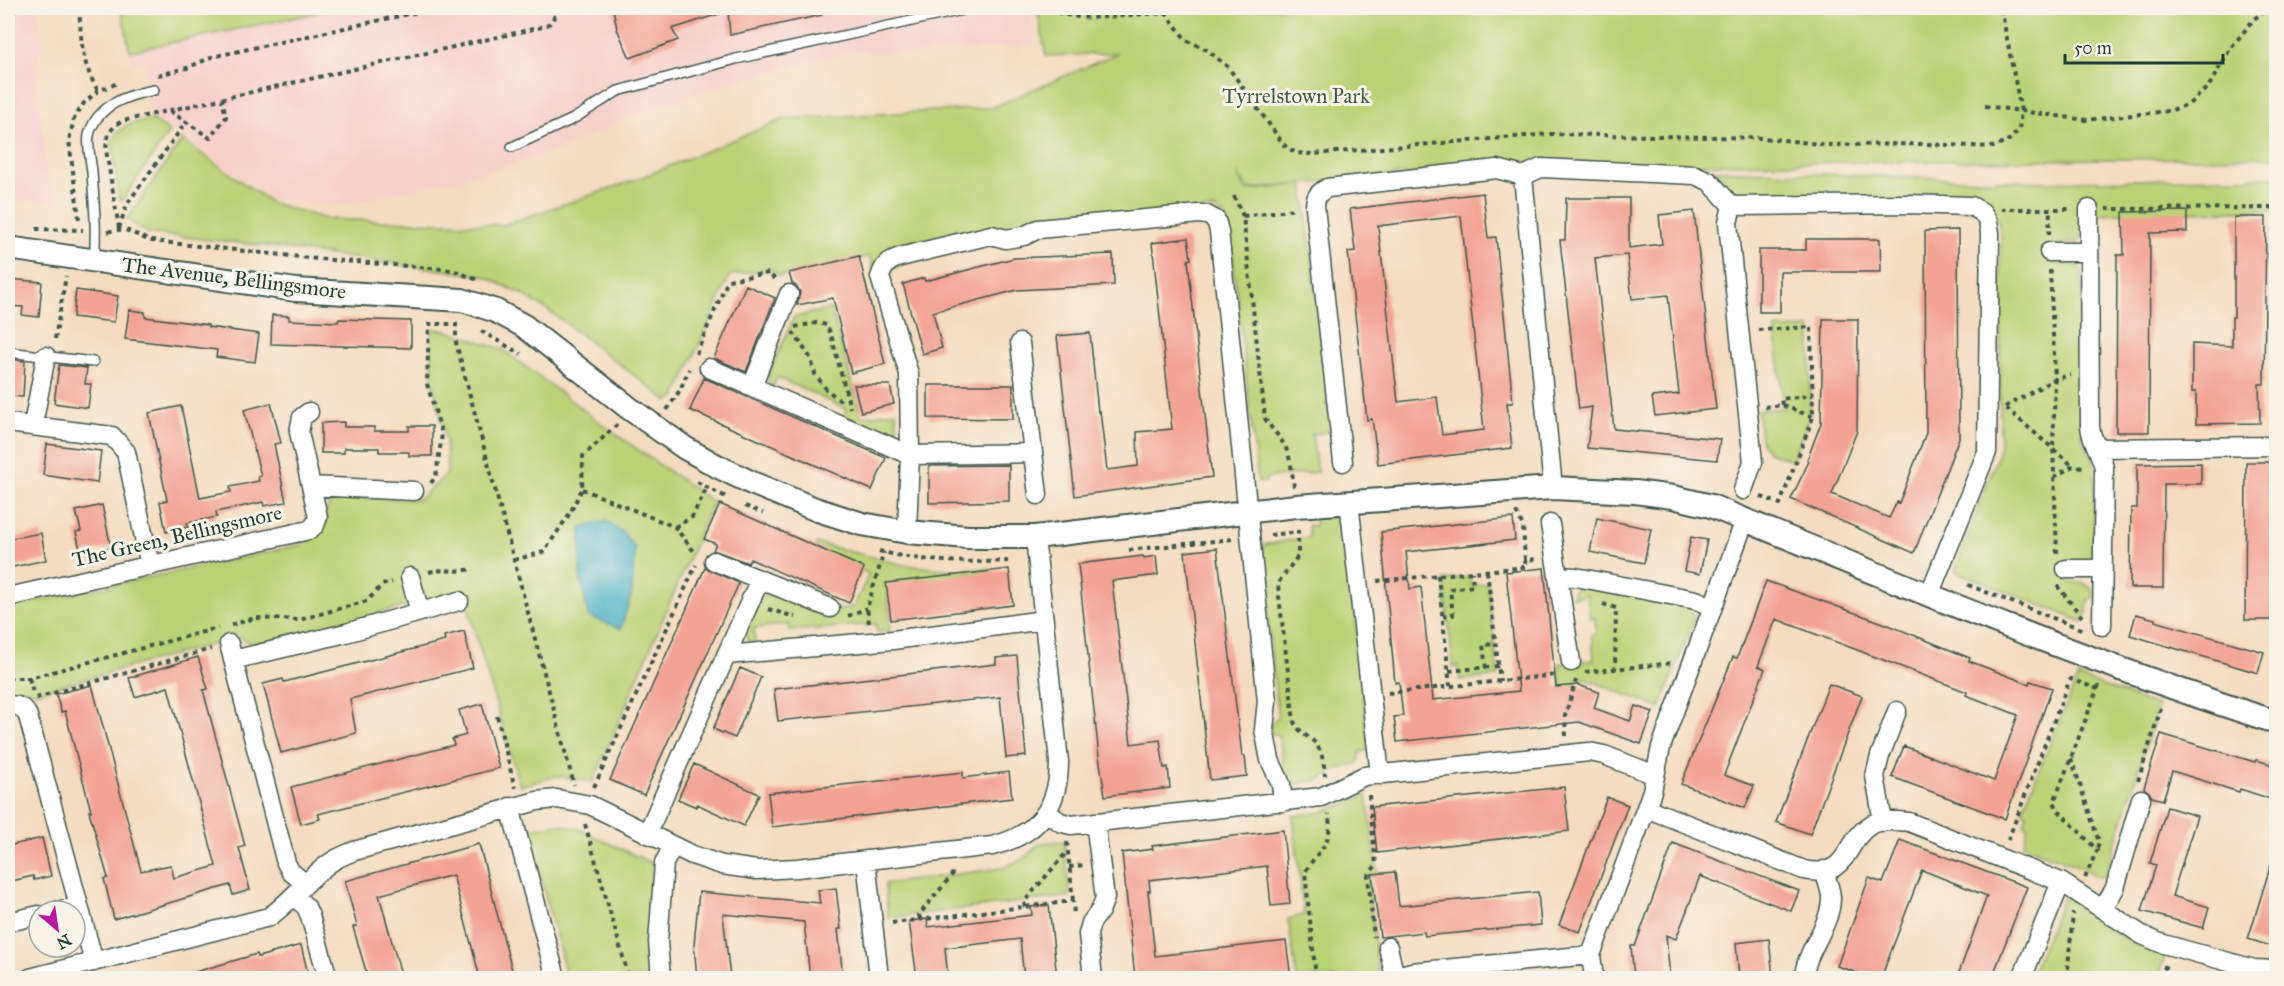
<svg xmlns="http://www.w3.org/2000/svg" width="2284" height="986" viewBox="0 0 2284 986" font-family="'IM FELL Great Primer',serif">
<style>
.built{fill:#f7d0cb}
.green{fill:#bbd175;stroke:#6d8754;stroke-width:1.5}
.water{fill:#48b0c7;stroke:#34767e;stroke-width:1.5}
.building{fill:#f3a394;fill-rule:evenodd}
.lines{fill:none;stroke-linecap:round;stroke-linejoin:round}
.service-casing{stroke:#3f5549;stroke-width:12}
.minor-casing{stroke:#3f5549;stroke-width:21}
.tertiary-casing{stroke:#3f5549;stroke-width:26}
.path{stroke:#3f5549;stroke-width:4;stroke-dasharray:4.5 4.5;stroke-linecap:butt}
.service{stroke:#fff;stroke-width:9}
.minor{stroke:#fff;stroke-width:18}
.tertiary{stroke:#fff;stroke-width:22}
.labels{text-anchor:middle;stroke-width:6;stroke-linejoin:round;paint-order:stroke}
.park-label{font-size:21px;fill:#3e5b41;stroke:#f7f3e8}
.street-label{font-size:21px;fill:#1f3d34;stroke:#f7f3e8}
</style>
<rect width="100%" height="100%" fill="#f7f3e8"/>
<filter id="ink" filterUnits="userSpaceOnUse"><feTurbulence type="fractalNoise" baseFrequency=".0167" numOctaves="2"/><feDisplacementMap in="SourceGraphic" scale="12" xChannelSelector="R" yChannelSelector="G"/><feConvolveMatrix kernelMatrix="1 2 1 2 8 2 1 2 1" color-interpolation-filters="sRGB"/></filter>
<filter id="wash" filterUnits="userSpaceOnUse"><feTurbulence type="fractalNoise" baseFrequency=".008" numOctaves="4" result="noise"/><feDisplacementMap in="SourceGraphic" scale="24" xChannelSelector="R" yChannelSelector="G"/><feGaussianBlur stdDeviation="1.35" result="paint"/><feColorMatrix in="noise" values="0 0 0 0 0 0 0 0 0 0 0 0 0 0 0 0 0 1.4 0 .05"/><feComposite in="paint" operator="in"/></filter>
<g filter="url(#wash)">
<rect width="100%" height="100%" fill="#f4dcc1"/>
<path class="built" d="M 8,8 L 37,8 L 42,40 L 36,79 L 46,168 L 57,204 L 8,199 Z
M 121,8 L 1030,8 L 1036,45 L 923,54 L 849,52 L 713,88 L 629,118 L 549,153 L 457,180 L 338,205 L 272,199 L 150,115 L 150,91 L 145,61 L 132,64 Z"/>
<path class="green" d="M 121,8 L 341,8 L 130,51 Z
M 1037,8 L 2276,8 L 2276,157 L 1707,164 L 1527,163 L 1248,189 L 1237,173 L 1246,191 L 1303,184 L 1331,425 L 1327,432 L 1312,434 L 1317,472 L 1266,478 L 1266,482 L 1258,482 L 1229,226 L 1225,216 L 1214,209 L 1025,225 L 1022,235 L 956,239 L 875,277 L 870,256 L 779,276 L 771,269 L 730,275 L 676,396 L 668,401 L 552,313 L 524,295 L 484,276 L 267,246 L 147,233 L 127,219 L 182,140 L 272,203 L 326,219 L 503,225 L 635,180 L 784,119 L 991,108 L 1118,53 L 1046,56 Z
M 152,119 L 169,132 L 122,201 L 119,199 L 112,142 C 118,124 135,123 152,119 Z
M 1715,170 L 2040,182 L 2276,177 L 2276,210 L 2082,214 L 2081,238 L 2079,243 L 2054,245 L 2054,264 L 2073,264 L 2082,270 L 2082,438 L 2094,462 L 2094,556 L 2089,562 L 2066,566 L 2068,582 C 2081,582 2094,583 2095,599 L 2088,599 L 2087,613 L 2083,622 L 1955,571 L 1996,460 L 2000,446 L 2001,235 L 1998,221 L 1991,211 L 1736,198 Z
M 831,309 L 861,417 L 896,411 L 897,426 L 895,435 L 889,437 L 844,418 L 846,409 L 777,377 L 772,388 L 767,379 L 794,317 Z
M 1811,328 L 1810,417 L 1792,460 L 1768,452 L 1762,444 L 1757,410 L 1784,408 L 1775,329 Z
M 432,329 L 444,330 L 502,349 L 610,430 L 713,502 L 593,782 L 556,776 L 520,786 L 463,591 L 256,646 L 240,637 L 37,692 L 24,690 L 8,695 L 8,607 L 306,544 L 321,528 L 327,509 L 335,497 L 418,500 L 447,474 L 446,441 L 432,379 Z
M 1315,517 L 1333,517 L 1342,520 L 1346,529 L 1369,750 L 1360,752 L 1359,763 L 1336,770 L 1318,780 L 1290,785 L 1283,763 L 1279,736 L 1270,732 L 1270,725 L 1278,717 L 1262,559 L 1264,545 L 1309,537 L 1308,525 L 1315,526 Z
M 816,543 L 904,565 L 952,570 L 991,569 L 991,573 L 887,585 L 890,631 L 877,632 L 876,624 L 790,631 L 789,624 L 754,628 L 755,644 L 747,640 L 745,633 L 766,591 L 832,612 L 853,607 L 869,574 L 816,547 Z
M 1470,577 L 1471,585 L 1488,583 L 1498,676 L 1460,680 L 1458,666 L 1453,667 L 1444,580 Z
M 1576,585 L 1694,606 L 1692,612 L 1695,617 L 1660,708 L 1581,677 L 1575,682 L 1564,711 L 1559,664 L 1594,660 L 1592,634 L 1596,633 L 1595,618 L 1590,618 L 1587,595 L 1572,597 Z
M 2078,677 L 2158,706 L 2105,877 L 2096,876 L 2083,868 L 2023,845 L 2028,826 L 2024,824 L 2027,814 L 2022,811 Z
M 1367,795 L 1378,875 L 1368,876 L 1378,978 L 1297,978 L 1288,919 L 1304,915 L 1293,816 L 1323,812 Z
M 559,824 L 578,829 L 658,866 L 653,978 L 567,978 L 528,829 Z
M 1064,841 L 1070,896 L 888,918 L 885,884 L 1002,868 L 1023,859 L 1040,843 Z
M 2063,898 L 2080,903 L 2120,936 L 2166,953 L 2158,978 L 2030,978 Z"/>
<path class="water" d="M 606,521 L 623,532 L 635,548 L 632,592 L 621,629 L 588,616 L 580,574 L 581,528 Z"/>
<g id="blocks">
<path class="building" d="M 613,8 L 821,8 L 822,15 L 730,35 L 728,11 L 672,29 L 678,40 L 630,58 L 617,29 Z
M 1483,193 L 1488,238 L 1496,237 L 1513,403 L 1507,403 L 1512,448 L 1378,464 L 1372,419 L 1367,420 L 1348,252 L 1355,251 L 1350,209 ZM 1461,216 L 1484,430 L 1442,435 L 1437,397 L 1398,402 L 1378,226 Z
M 1566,198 L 1629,198 L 1629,248 L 1662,244 L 1659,215 L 1694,211 L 1716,409 L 1655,416 L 1652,397 L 1679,394 L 1668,295 L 1632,299 L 1627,255 L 1595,258 L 1614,429 L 1720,439 L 1717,460 L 1587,448 L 1592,407 L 1579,409 L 1560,240 L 1565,240 Z
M 2187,211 L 2187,232 L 2150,233 L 2149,432 L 2116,432 L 2117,255 L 2124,255 L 2123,212 Z
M 2234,217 L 2266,217 L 2264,384 L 2259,384 L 2260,423 L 2196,424 L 2196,392 L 2192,392 L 2192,344 L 2232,346 L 2232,317 L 2234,317 Z
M 1958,230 L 1959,438 L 1914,553 L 1791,499 L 1809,461 L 1807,460 L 1821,423 L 1823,319 L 1858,319 L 1857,431 L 1832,494 L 1889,518 L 1897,502 L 1899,503 L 1926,433 L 1925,231 Z
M 1188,238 L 1191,259 L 1188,260 L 1195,327 L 1212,477 L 1075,496 L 1057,336 L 1090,333 L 1098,412 L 1100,411 L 1107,470 L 1138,466 L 1137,432 L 1172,429 L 1152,243 Z
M 1806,239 L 1880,239 L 1881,272 L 1780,272 L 1780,312 L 1759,312 L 1759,250 L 1806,250 Z
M 1113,254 L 1114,285 L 1017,290 L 933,312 L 942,348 L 922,354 L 903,284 L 924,278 L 925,281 L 1014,258 Z
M 859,256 L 885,364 L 851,373 L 833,298 L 797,305 L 800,292 L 797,287 L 792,283 L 789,273 Z
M 8,279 L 42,282 L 39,317 L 22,315 L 23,307 L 8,306 Z
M 746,285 L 775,298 L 746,372 L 714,358 Z
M 76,290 L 118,296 L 114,322 L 73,317 Z
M 129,310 L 145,312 L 145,317 L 208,325 L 208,327 L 259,334 L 255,362 L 216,357 L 217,350 L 125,339 Z
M 272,315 L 289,316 L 289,320 L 338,322 L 339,319 L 411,321 L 411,348 L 271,344 Z
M 8,359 L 25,361 L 23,397 L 8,396 Z
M 59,365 L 87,368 L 85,384 L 91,384 L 88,408 L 54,403 Z
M 704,378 L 886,458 L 872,490 L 690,410 Z
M 854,385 L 890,385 L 894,404 L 861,412 Z
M 928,385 L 1013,385 L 1013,419 L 928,418 Z
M 271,403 L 281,443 L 274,444 L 286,502 L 264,506 L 263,502 L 216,512 L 217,517 L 187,523 L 188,527 L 166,532 L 160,502 L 167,500 L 149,413 L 181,406 L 200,498 L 231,492 L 230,487 L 259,481 L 258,477 L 261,476 L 244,410 Z
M 344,422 L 344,427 L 374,427 L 374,431 L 409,431 L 409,426 L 432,426 L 432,456 L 409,456 L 409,452 L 379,452 L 379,448 L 344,448 L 344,453 L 321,453 L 321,423 Z
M 47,444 L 101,451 L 97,483 L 43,475 Z
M 2246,462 L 2277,462 L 2277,620 L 2245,620 Z
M 2201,463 L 2201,484 L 2164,484 L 2163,588 L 2130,588 L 2131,508 L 2137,508 L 2137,464 Z
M 1009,465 L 1009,501 L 929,503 L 929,466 Z
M 720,504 L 864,568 L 849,603 L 750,559 L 748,563 L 713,550 L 716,544 L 704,539 Z
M 102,505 L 111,547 L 81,554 L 76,532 L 81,531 L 76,511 Z
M 1513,518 L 1515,540 L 1406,552 L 1410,589 L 1421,587 L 1433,700 L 1519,691 L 1506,572 L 1544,568 L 1556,687 L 1578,685 L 1599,692 L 1594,708 L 1630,721 L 1635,706 L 1653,712 L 1641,744 L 1579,722 L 1397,742 L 1394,717 L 1403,716 L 1399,682 L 1395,683 L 1381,532 Z
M 1597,518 L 1651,529 L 1644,563 L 1590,552 Z
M 41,533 L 46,560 L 8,568 L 8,539 Z
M 1691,537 L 1707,540 L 1700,574 L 1684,571 Z
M 1217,548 L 1242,756 L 1245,756 L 1247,776 L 1210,780 L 1185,552 Z
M 1143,556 L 1144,558 L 1156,556 L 1158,575 L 1112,581 L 1131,744 L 1160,740 L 1164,768 L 1168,767 L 1170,788 L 1105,796 L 1099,756 L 1078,564 Z
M 705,568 L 739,583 L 644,795 L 610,780 Z
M 1009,569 L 1013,605 L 891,620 L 886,583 Z
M 1766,581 L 1886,624 L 1970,658 L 1969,661 L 2029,684 L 2030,681 L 2052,688 L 2005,819 L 1892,777 L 1904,746 L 1994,781 L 2018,715 L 1966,695 L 1967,692 L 1776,619 L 1758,666 L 1765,669 L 1724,775 L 1754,786 L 1745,808 L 1681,784 L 1733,657 L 1737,658 Z
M 2136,614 L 2155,619 L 2155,621 L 2264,652 L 2258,673 L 2130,635 Z
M 464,631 L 473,668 L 350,699 L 356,733 L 281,753 L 263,684 L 283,679 L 284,682 L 445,641 L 444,636 Z
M 1017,656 L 1026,756 L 1006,758 L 1000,697 L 778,721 L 774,689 L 996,664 L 996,658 Z
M 198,657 L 208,689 L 203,690 L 245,846 L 239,848 L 250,890 L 233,895 L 230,885 L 114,919 L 104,879 L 108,878 L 89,811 L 91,811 L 65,711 L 61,712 L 56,694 L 92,685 L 141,871 L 171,865 L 174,878 L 216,866 L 168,687 L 135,697 L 129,678 Z
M 740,668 L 761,677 L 735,738 L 713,729 Z
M 1829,684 L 1862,696 L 1810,834 L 1776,822 Z
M 482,704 L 499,768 L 318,814 L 320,819 L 301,824 L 291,787 L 454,745 L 452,739 L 466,735 L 459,710 Z
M 2161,734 L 2255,762 L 2256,760 L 2277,766 L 2277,801 L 2240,789 L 2239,792 L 2172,771 L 2163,800 L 2152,797 L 2149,792 L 2144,788 Z
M 694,764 L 759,794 L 744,826 L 697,804 L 696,807 L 678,799 Z
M 963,772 L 963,778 L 1009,772 L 1012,798 L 772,827 L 768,793 Z
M 1564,787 L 1569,831 L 1377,853 L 1372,807 Z
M 1607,797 L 1628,805 L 1580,932 L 1559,925 Z
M 2167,807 L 2197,816 L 2172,896 L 2209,907 L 2203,928 L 2142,911 L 2156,865 L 2150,863 Z
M 1283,830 L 1290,904 L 1271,906 L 1267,866 L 1149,880 L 1150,891 L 1148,891 L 1155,956 L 1286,941 L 1291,978 L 1135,978 L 1122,853 L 1153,849 L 1152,846 Z
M 42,838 L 51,876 L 34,880 L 33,876 L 8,882 L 8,846 Z
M 1900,840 L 2027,887 L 1992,978 L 1957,978 L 1987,896 L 1922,870 L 1881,978 L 1872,978 L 1837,966 L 1869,878 L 1883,883 Z
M 1673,843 L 1799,891 L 1791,911 L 1700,876 L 1676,939 L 1666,935 L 1670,978 L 1634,978 L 1631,946 L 1635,946 Z
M 479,844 L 514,978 L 480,978 L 453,875 L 379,895 L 402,978 L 368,978 L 353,927 L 357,926 L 345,881 Z
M 2272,861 L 2277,861 L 2277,948 L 2248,939 Z
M 1395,872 L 1399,906 L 1538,892 L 1541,925 L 1425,936 L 1424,932 L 1380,937 L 1372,874 Z
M 836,888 L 841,929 L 838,929 L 843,978 L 810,978 L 804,922 L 723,914 L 730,978 L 697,978 L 694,944 L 699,892 L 820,903 L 818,890 Z
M 1049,905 L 1057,978 L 1024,978 L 1020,939 L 945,948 L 948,978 L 917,978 L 909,921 L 927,919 L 928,927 L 1032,915 L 1031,907 Z
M 1769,939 L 1773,978 L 1739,978 L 1736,943 Z
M 301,945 L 309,978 L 188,978 L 188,974 L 257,954 L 258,957 Z"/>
</g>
</g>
<g filter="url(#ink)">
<use href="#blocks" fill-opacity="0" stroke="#3f5549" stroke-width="1.5"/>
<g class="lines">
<g class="service-casing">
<path id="service" d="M 512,147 L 573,119 L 618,91 L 736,59 L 972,8
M 94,261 C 97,231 94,202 92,172 C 91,161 87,146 89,135 C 97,105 127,95 154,90
M 8,352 L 93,362"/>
</g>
<g class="minor-casing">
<path id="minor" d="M 1523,176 L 1553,488
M 1732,206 L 1728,223 L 1753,462 L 1743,490
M 2089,209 L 2090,426 C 2091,441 2101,452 2104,468 L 2102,626
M 2049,252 L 2089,252
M 1020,343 L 1038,495
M 709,368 L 910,455 L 1033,453
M 752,386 L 789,294
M 8,423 L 112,436 L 126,452 L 150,566
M 33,425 L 46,356
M 2098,448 L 2276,446
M 1343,462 L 1315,207 C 1315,197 1318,193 1327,188 L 1497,169 L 1523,176 L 1541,168 L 1695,175 L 1709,181 L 1732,206 L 1908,204 L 1971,206 L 1982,212 L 1988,222 L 1990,233 L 1987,452 L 1929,595
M 312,486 L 414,491
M 1349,502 L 1380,775
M 1550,524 L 1571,662
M 907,532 L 910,455 L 909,374 L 880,277 C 884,265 888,261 900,257 L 991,235 L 1006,239 L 1024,236 L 1038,229 L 1199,214 L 1207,215 L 1216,220 L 1219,231 L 1267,701 L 1264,729 L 1270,760 L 1281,784 L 1283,802
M 714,561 L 830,608
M 2066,569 L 2103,569
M 1558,576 L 1576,577 L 1696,600 L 1713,607
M 410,577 L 420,612
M 8,597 L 309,530 L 315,525 L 318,517 L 299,432 L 302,417 L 309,412
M 229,644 L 286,863 L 291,872 L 306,884
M 726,655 L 893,640 L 1044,620
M 233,660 L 346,633 L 459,601
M 8,705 C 17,705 23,706 28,716 L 94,962
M 510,807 L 556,978
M 1646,808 L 1804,870 C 1850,880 1844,840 1872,824 C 1883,819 1897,821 1909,822 L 2061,882 L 2142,935 L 2160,943 L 2254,969 L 2276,970
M 1047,812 L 1060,822 L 1071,825 L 1321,797 L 1364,776 L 1589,752 L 1604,755 L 1655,775
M 1883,822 L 1875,776 L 1880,756 L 1897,711
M 647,834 L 760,579
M 866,860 L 879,978
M 294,896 L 306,907 L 310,916 L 328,978
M 2103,909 L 2115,888 L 2141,799
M 57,911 L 79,906
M 8,922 L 39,915
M 1388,947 L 1393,969 L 1400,975
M 30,978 L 269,917 C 292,901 309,876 333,861 C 339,857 347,854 354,851 L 537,801 L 557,799 L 590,805 L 692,855 L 722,865 L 757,870 L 797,868 L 992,846 C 1037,835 1059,808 1059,762 L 1035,537
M 661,978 L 658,942 L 664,863 L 673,846
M 1093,978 L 1088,934 L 1091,923 L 1100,911 L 1105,898 L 1095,822
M 1398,978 L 1400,975 L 1412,972 L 1591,955
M 1594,978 L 1591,955 L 1646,808 L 1652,791 L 1661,747 L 1745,520
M 1804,978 C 1805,950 1831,927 1831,898 C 1831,889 1826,879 1824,870
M 2022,978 L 2061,882"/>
</g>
<g class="tertiary-casing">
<path id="tertiary" d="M 8,248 L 296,290 L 462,300 L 496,311 L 524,326 L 629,408 L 685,448 L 717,466 L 752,483 L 815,509 L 862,524 L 907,532 L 968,537 L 1035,537 L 1296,506 L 1553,488 L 1635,492 L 1673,497 L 1711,506 C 1898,583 2084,661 2276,722"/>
</g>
<path class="path" d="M 79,8 C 82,43 80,59 98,91
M 1049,8 C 1078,27 1132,11 1167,14 L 1186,40 L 1207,50 L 1228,67 L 1284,145 L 1296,153 L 1312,154 L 1550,134 L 1764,138 L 1828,145 L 1926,144 L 1994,147 L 2007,142 L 2019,130 L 2021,111 L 2001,8
M 9,52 L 14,8
M 158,75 L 187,68 L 212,57 L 436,8
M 1985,106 L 2086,120 L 2169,111 L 2189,104 L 2209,86 L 2230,49 L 2254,19 L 2269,8
M 170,111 L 210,138 L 226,117 L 222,99
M 1234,196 L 1243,216 L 1265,418 C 1270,428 1278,434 1283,443 C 1291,455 1292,473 1294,487
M 2001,209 L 2071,209
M 2106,209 L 2276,208
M 1243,216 L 1296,209
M 79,219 L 69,140 L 74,119 L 84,103 L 98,91 L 118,83
M 119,228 L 106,150 C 107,136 109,129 122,121 L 538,28 L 549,24 L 561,8
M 119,228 L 127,204 L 186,122
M 36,229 L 83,230
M 108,232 C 128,225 134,236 152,241 L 319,259 L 444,269 L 455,271 L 480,281
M 2049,235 L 2050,209
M 2050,270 L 2055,379 L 2053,446 L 2057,553
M 795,327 L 816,323 L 827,325 L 832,338 L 850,408
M 1758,330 L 1811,327 L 1813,417 L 1780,504 L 1759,496
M 481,331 L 521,354
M 793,332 L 811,359 L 815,374 L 826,389 L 843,403
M 55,339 L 66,276
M 696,354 L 728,280 L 769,273 L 776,281
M 1782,405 L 1781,399 L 1813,395
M 1765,407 L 1782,405 L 1813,417
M 2005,407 L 2055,379 L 2071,375
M 2006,408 L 2073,466
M 667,410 L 680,390 L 689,369
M 2054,477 L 2073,466 L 2084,467
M 697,482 L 728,498
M 431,483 L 436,476 L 442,434 L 427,384 L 429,324 L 456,324 L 456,343 L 574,785
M 582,489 L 675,527 L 696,554
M 745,506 L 763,513
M 1516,512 L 1523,526 L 1525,560
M 675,527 L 692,517 L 708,486
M 1298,530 L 1298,556 L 1278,583 L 1279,596 L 1294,722 C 1299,731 1304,734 1312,740 C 1322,748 1324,763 1325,776
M 1270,535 L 1299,532
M 1129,550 L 1232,539
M 879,551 C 920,562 966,563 1008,561
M 514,560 L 544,552 L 570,513 L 582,489 L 583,456 L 618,424
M 1487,571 L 1500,681
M 429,572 C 444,568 456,573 472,569
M 1438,575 L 1450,686
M 1377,581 L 1526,567 L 1525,560 L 1538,559
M 1968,585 L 2084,630
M 2059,585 L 2059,588 L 2082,617
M 1603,604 L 1616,608 L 1615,669
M 768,609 L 795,617
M 848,616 L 867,608
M 1443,616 L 1453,615 L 1450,589 L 1473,586 L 1472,572
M 869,623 L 867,608 L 884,552
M 231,625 L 255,618 L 299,620 L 367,601 L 382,585 L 392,582
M 1486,668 L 1483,645 L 1496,644
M 1449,671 L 1499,666
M 1585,672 L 1673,663
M 8,678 L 29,678 L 218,628
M 29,678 L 33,692
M 1388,693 L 1557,675
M 36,698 L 211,649
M 497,716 L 515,788
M 1566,736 L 1565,716 L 1576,680
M 2071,758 L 2099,842 L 2097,849
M 2138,781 L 2162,705
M 594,787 L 696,565
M 1369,795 L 1376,865 L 1368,876 L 1374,937
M 585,824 L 629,978
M 2008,840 L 2070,679 L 2098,689
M 1067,842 L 1073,901
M 1069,867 L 1084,865
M 2085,878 L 2097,850 L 2058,810 L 2054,802 L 2100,682
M 1025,907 L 1024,902 L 1065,854 L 1068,854
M 920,919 L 919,915 L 952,875 L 951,869
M 892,923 L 1073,901 L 1074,915
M 1316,978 L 1305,872 C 1320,846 1332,848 1329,814
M 2067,978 L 2073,913
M 2161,978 L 2166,964"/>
<use href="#service" class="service"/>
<use href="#minor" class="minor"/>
<use href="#tertiary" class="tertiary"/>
</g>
</g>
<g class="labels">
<g class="park-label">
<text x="1296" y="103">Tyrrelstown Park</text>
</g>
<g class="street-label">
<text transform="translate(234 278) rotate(7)" y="7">The Avenue, Bellingsmore</text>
<text transform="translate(177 536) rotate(-13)" y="7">The Green, Bellingsmore</text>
</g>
</g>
<rect width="2284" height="986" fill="none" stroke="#f7f3e8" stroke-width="30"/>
<g transform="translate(57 929) rotate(151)"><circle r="28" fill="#f7f3e8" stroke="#a1aaa0" stroke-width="1.5"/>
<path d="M0-4.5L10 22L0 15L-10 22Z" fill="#b5179e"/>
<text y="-9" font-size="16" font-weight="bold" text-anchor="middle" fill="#1f3d34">N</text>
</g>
<path d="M2065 54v9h158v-9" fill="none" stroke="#1f3d34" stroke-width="3"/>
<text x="2074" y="54" font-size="18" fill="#1f3d34" stroke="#f7f3e8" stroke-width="4.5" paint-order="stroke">50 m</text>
</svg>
